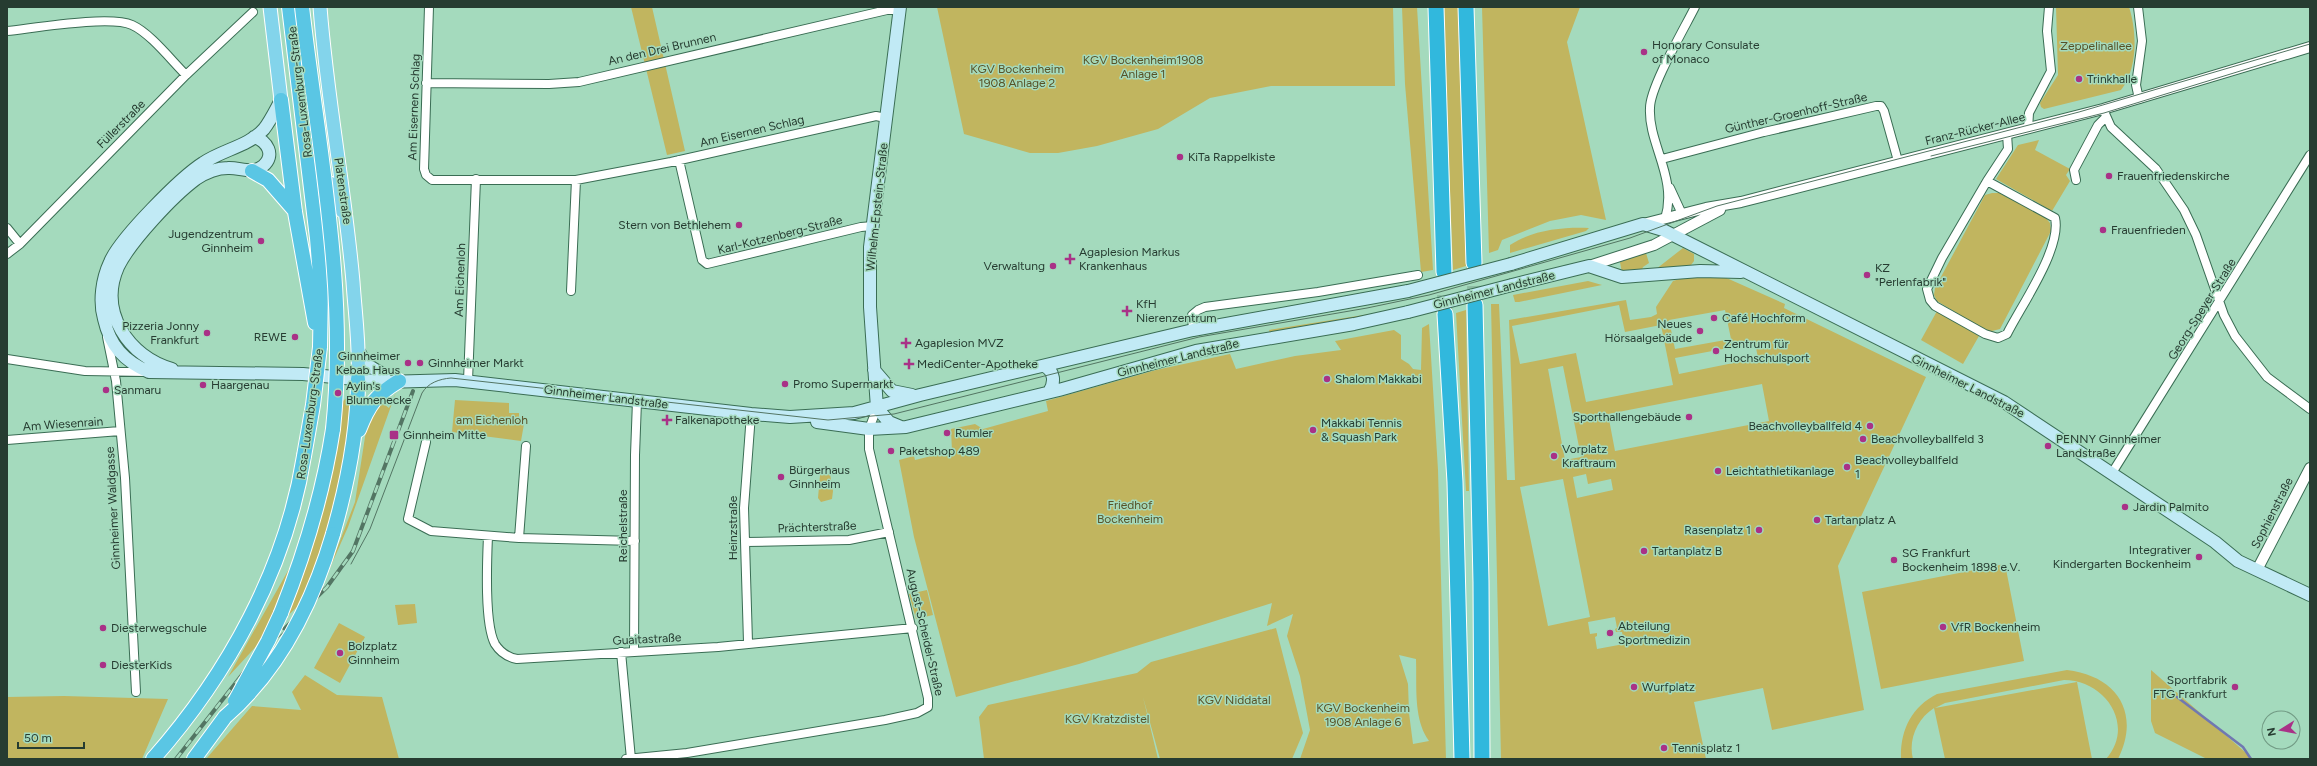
<svg xmlns="http://www.w3.org/2000/svg" width="2317" height="766" viewBox="0 0 2317 766" font-family="Figtree,sans-serif">
<style>
.green{fill:#c1b55f;fill-rule:evenodd}
.lines{fill:none;stroke-linecap:round;stroke-linejoin:round}
.stream{stroke:#7078b1;stroke-width:2.5}
.motorway-tunnel{stroke:#8bbaa1;stroke-width:15;stroke-dasharray:15 8;stroke-linecap:butt}
.minor-casing{stroke:#3a6d54;stroke-width:10}
.tertiary-casing{stroke:#3a6d54;stroke-width:12}
.secondary-casing{stroke:#3a6d54;stroke-width:14}
.primary-casing{stroke:#fff;stroke-width:15}
.trunk-casing{stroke:#fff;stroke-width:16}
.motorway-casing{stroke:#fff;stroke-width:17}
.minor{stroke:#fff;stroke-width:8}
.tertiary{stroke:#fff;stroke-width:10}
.secondary{stroke:#c1eaf5;stroke-width:12}
.primary{stroke:#83d4eb;stroke-width:13}
.trunk{stroke:#5ac6e4;stroke-width:14}
.motorway{stroke:#31b8dd;stroke-width:15}
.tram{stroke:#537563;stroke-width:1}
.rail-casing{stroke:#537563;stroke-width:4}
.rail{stroke:#a4dabd;stroke-width:2.5;stroke-dasharray:8;stroke-linecap:butt}
.secondary-bridge-casing{stroke:#3a6d54;stroke-width:14;stroke-linecap:butt}
.trunk-bridge-casing{stroke:#fff;stroke-width:16;stroke-linecap:butt}
.secondary-bridge{stroke:#c1eaf5;stroke-width:12}
.trunk-bridge{stroke:#5ac6e4;stroke-width:14}
.poi-dot{fill:#a93187;stroke:#a4dabd;stroke-width:1.5}
.labels{text-anchor:middle;stroke-width:3;stroke-linejoin:round;paint-order:stroke}
.poi-label{font-size:12px;fill:#263c31;stroke:#a4dabd;text-anchor:start}
.park-label{font-size:12px;fill:#585227;stroke:#a4dabd}
.street-label{font-size:12px;fill:#263c31;stroke:#a4dabd}
</style>
<rect width="100%" height="100%" fill="#a4dabd"/>
<path class="green" d="M 631,7 L 652,7 L 685,151 L 667,155 Z
M 937,7 L 1393,7 L 1395,86 L 1271,86 L 1210,98 L 1158,129 L 1097,146 L 1058,153 L 1030,153 L 964,134 Z
M 1402,7 L 1417,7 L 1433,270 L 1421,272 L 1405,84 Z
M 1443,7 L 1458,7 L 1466,266 L 1453,270 Z
M 1482,7 L 1580,7 L 1567,42 L 1606,220 L 1581,215 L 1550,221 L 1502,240 L 1498,250 L 1489,253 Z
M 2056,7 L 2129,7 C 2137,31 2138,69 2121,90 L 2044,109 L 2041,107 L 2040,103 L 2058,75 Z
M 2039,140 L 2035,150 L 2070,169 L 2066,175 L 2070,181 L 2052,211 L 1996,179 L 2018,145 Z
M 1992,193 L 1999,193 L 2045,217 L 2050,223 L 2051,231 L 2000,329 L 1988,332 L 1937,301 L 1934,295 L 1935,288 L 1985,195 Z
M 1589,228 L 1586,231 L 1510,253 L 1510,245 C 1533,230 1562,227 1589,228 Z
M 1683,248 L 1694,254 L 1694,261 L 1691,265 L 1651,273 Z
M 1646,253 L 1649,263 L 1643,267 L 1640,274 L 1622,273 L 1620,262 Z
M 1722,276 L 1785,304 L 1784,308 L 1926,377 L 1838,566 L 1864,710 L 1772,730 L 1763,688 L 1694,702 L 1706,759 L 1501,759 L 1491,304 L 1499,304 L 1507,480 L 1515,480 L 1509,320 L 1626,300 L 1630,320 L 1651,317 L 1657,314 L 1656,307 L 1673,281 L 1686,277 ZM 1619,305 L 1625,332 L 1661,325 L 1673,385 L 1586,402 L 1576,353 L 1520,364 L 1512,326 ZM 1725,310 L 1731,339 L 1675,349 L 1669,320 ZM 1755,343 L 1758,358 L 1679,374 L 1675,358 ZM 1563,366 L 1581,457 L 1565,460 L 1548,369 ZM 1762,384 L 1769,421 L 1615,451 L 1608,414 ZM 1586,474 L 1588,484 L 1611,479 L 1613,490 L 1577,498 L 1573,477 ZM 1563,479 L 1590,617 L 1548,626 L 1520,487 ZM 1615,617 L 1617,628 L 1615,629 L 1616,632 L 1622,632 L 1624,644 L 1597,649 L 1595,637 L 1597,636 L 1597,633 L 1590,634 L 1588,622 Z
M 1588,281 L 1602,285 L 1519,302 L 1515,302 L 1513,295 Z
M 1408,308 L 1270,333 L 1269,330 Z
M 1466,310 L 1469,491 L 1466,491 L 1456,313 Z
M 1937,311 L 1979,336 L 1963,364 L 1921,340 Z
M 1429,324 L 1438,470 L 1446,759 L 1300,759 L 1310,730 L 1300,676 L 1287,636 L 1293,614 L 1267,626 L 1272,603 L 1079,664 L 956,697 L 914,537 L 899,460 L 914,456 L 915,460 L 952,451 L 951,429 L 975,424 L 983,429 L 1048,411 L 1046,401 L 1156,370 L 1230,354 L 1236,369 L 1295,356 L 1341,350 L 1335,341 L 1394,330 L 1401,335 L 1401,359 L 1409,364 L 1413,369 L 1421,370 L 1422,328 ZM 1399,655 L 1416,659 C 1417,686 1413,719 1429,741 L 1413,744 L 1409,713 L 1408,684 Z
M 353,392 L 348,444 L 325,542 L 336,551 L 355,502 L 367,424 L 377,399 L 389,408 L 396,392 L 348,527 L 329,570 L 313,592 L 263,639 L 228,677 L 316,521 L 339,432 L 343,401 Z
M 455,400 L 509,403 L 509,413 L 519,413 L 519,421 L 524,424 L 521,441 L 452,432 Z
M 830,474 L 833,491 L 832,499 L 821,502 L 818,498 L 820,475 Z
M 2005,564 L 2024,661 L 1881,689 L 1862,592 Z
M 927,590 L 933,615 L 916,619 L 909,594 Z
M 415,604 L 417,623 L 398,625 L 395,605 Z
M 339,623 L 365,637 L 340,683 L 314,668 Z
M 1276,628 L 1303,733 L 1292,759 L 1160,759 L 1143,697 L 1158,759 L 984,759 L 979,717 L 988,705 L 1137,673 L 1151,662 Z
M 2067,670 C 2117,676 2141,713 2118,759 L 2106,759 C 2136,725 2105,680 2064,680 L 1945,703 L 1935,708 L 2077,682 L 2092,759 L 1945,759 L 1934,708 C 1917,719 1908,740 1913,759 L 1901,759 C 1900,731 1911,707 1937,694 Z
M 2151,670 L 2253,759 L 2207,759 L 2155,733 L 2151,721 Z
M 305,675 L 337,695 L 382,697 L 399,759 L 206,759 L 252,706 L 301,710 L 292,692 Z
M 64,696 L 168,699 L 142,759 L 7,759 L 7,697 Z"/>
<g class="lines">
<path class="stream" d="M 2177,697 L 2243,747 L 2251,759"/>
<path class="motorway-tunnel" d="M 1474,263 L 1475,305
M 1444,272 L 1445,314"/>
<g class="minor-casing">
<path id="minor" d="M 429,7 L 424,169 L 426,175 L 432,180 L 576,180 L 671,162 L 876,116 L 886,118
M 2138,7 L 2142,41 L 2136,85 L 2139,99
M 7,31 C 35,28 110,15 132,25 C 150,33 171,60 186,75
M 426,83 L 549,84 L 579,82 L 887,10 L 900,10
M 2103,109 L 2111,127 L 2156,169 L 2184,210 L 2196,235 L 2224,315 L 2235,336 L 2267,377 L 2310,409
M 2028,129 L 2029,113 L 2051,71 L 2047,31 L 2049,7
M 1662,159 L 1764,132 L 1876,106 L 1881,106 L 1884,111 L 1898,161
M 679,160 L 702,260 L 707,264 L 861,227 L 873,226
M 2076,180 L 2074,170 L 2098,125 L 2105,118
M 1987,181 L 2055,218 C 2062,248 2021,306 2007,334 L 1998,338 L 1985,334 L 1935,306 L 1930,300 L 1927,289 L 1942,258 Z
M 1987,181 L 2008,149 L 2007,134
M 1670,188 L 1682,214
M 1665,219 C 1678,178 1648,144 1650,108 C 1650,87 1684,29 1695,7
M 7,228 L 20,244
M 7,254 L 20,244 L 186,75 L 253,12
M 571,291 L 576,180
M 1193,330 L 1192,315 L 1198,310 L 1205,307 L 1318,292 L 1418,275
M 107,337 L 116,381 L 125,478 L 136,692
M 7,359 L 85,371 L 146,372
M 468,381 L 476,179
M 7,440 L 120,431
M 426,442 L 408,519 L 431,531 L 519,538 L 635,541
M 2112,473 L 2310,155
M 488,536 C 487,560 484,624 495,644 C 500,652 507,657 517,659 L 718,647 L 913,628
M 519,538 L 526,446
M 745,542 L 849,540 L 889,532
M 748,642 L 744,508 L 751,414
M 621,652 L 631,759
M 634,652 L 635,455 L 637,401
M 626,759 L 687,753 L 885,720 L 917,713 L 928,707 L 928,698 L 869,449 L 869,429 L 877,408"/>
</g>
<g class="tertiary-casing">
<path id="tertiary" d="M 1643,224 L 1706,208 L 1741,202 L 2103,109 L 2310,47
M 1589,266 L 1654,245 L 1720,210
M 2257,570 L 2310,468"/>
</g>
<g class="secondary-casing">
<path id="secondary" d="M 900,7 L 870,247 L 870,307 L 877,408 L 889,422 L 901,427
M 281,100 C 276,109 271,120 264,129 C 249,146 222,150 203,163 C 181,177 120,238 110,262 C 102,279 99,301 104,319 C 110,346 124,361 149,372 L 303,374 L 385,382 L 455,380 L 751,414 L 790,417 L 854,413 L 920,395 L 1193,330 L 1408,291
M 1511,264 L 1643,224 L 1663,230 L 2004,402 L 2215,542 L 2238,561 L 2310,595
M 1512,285 L 1589,266 L 1622,277 L 1700,271 L 1741,272
M 358,350 L 366,364 L 384,375
M 1044,366 C 1055,371 1055,383 1049,392
M 172,369 C 129,357 98,312 118,267 C 130,242 173,196 196,179 C 205,173 217,168 228,168 C 239,167 253,175 263,166 C 276,155 267,141 254,137
M 874,370 L 892,391 L 912,395
M 817,422 L 869,429 L 906,427 L 1059,390 L 1196,351 L 1354,324 L 1408,312"/>
</g>
<g class="primary-casing">
<path id="primary" d="M 270,7 L 281,100
M 320,7 C 327,99 345,190 353,282 C 355,313 360,347 358,379
M 330,183 L 342,211"/>
</g>
<g class="trunk-casing">
<path id="trunk" d="M 289,7 L 317,238 L 321,288 L 320,347
M 281,100 L 295,212 L 315,323
M 252,171 L 268,180 L 295,211
M 359,430 C 369,404 376,395 399,381
M 333,534 C 348,482 358,432 358,379
M 281,613 C 305,553 323,494 333,429
M 153,759 C 228,674 286,569 304,456
M 194,759 L 225,717"/>
</g>
<g class="motorway-casing">
<path id="motorway" d="M 1436,7 L 1444,272
M 1466,7 L 1474,263
M 1475,305 L 1481,582 L 1482,759
M 1445,314 L 1455,482 L 1462,759"/>
</g>
<use href="#minor" class="minor"/>
<use href="#tertiary" class="tertiary"/>
<use href="#secondary" class="secondary"/>
<use href="#primary" class="primary"/>
<use href="#trunk" class="trunk"/>
<use href="#motorway" class="motorway"/>
<path class="tram" d="M 1931,156 L 2104,113 L 2276,60
M 351,564 L 370,529 L 422,393 C 428,383 439,379 451,378 L 828,420 L 894,414 L 1199,337 L 1367,308 L 1429,295 L 1630,238 L 1717,206 L 2079,112 L 2310,44"/>
<g class="rail-casing">
<path id="rail" d="M 176,759 L 256,657 L 327,587 L 353,551 L 413,391"/>
</g>
<use href="#rail" class="rail"/>
<g class="secondary-bridge-casing">
<path id="secondary-bridge" d="M 1408,291 L 1511,264
M 1408,312 L 1512,285"/>
</g>
<g class="trunk-bridge-casing">
<path id="trunk-bridge" d="M 302,7 C 318,147 348,288 333,429
M 304,456 L 313,405 L 320,347
M 235,701 L 268,641 L 281,613
M 225,717 C 279,670 313,602 333,534"/>
</g>
<use href="#secondary-bridge" class="secondary-bridge"/>
<use href="#trunk-bridge" class="trunk-bridge"/>
</g>
<g class="poi-dot">
<circle cx="1644" cy="52" r="4"/>
<circle cx="2079" cy="79" r="4"/>
<circle cx="1180" cy="157" r="4"/>
<circle cx="2109" cy="176" r="4"/>
<circle cx="739" cy="225" r="4"/>
<circle cx="2103" cy="230" r="4"/>
<circle cx="261" cy="241" r="4"/>
<path d="M1068 253h4v4h4v4h-4v4h-4v-4h-4v-4h4z"/>
<circle cx="1053" cy="266" r="4"/>
<circle cx="1867" cy="275" r="4"/>
<path d="M1125 305h4v4h4v4h-4v4h-4v-4h-4v-4h4z"/>
<circle cx="1714" cy="318" r="4"/>
<circle cx="1700" cy="331" r="4"/>
<circle cx="207" cy="333" r="4"/>
<circle cx="295" cy="337" r="4"/>
<path d="M904 337h4v4h4v4h-4v4h-4v-4h-4v-4h4z"/>
<circle cx="1716" cy="351" r="4"/>
<circle cx="408" cy="363" r="4"/>
<circle cx="420" cy="363" r="4"/>
<path d="M907 358h4v4h4v4h-4v4h-4v-4h-4v-4h4z"/>
<circle cx="1327" cy="379" r="4"/>
<circle cx="785" cy="384" r="4"/>
<circle cx="203" cy="385" r="4"/>
<circle cx="106" cy="390" r="4"/>
<circle cx="338" cy="393" r="4"/>
<circle cx="1689" cy="417" r="4"/>
<path d="M665 414h4v4h4v4h-4v4h-4v-4h-4v-4h4z"/>
<circle cx="1870" cy="426" r="4"/>
<circle cx="1313" cy="430" r="4"/>
<circle cx="947" cy="433" r="4"/>
<rect x="389" y="430" width="10" height="10" rx="2"/>
<circle cx="1863" cy="439" r="4"/>
<circle cx="2048" cy="446" r="4"/>
<circle cx="891" cy="451" r="4"/>
<circle cx="1554" cy="456" r="4"/>
<circle cx="1847" cy="467" r="4"/>
<circle cx="1718" cy="471" r="4"/>
<circle cx="781" cy="477" r="4"/>
<circle cx="2125" cy="507" r="4"/>
<circle cx="1817" cy="520" r="4"/>
<circle cx="1759" cy="530" r="4"/>
<circle cx="1644" cy="551" r="4"/>
<circle cx="2199" cy="557" r="4"/>
<circle cx="1894" cy="560" r="4"/>
<circle cx="1943" cy="627" r="4"/>
<circle cx="103" cy="628" r="4"/>
<circle cx="1610" cy="633" r="4"/>
<circle cx="340" cy="653" r="4"/>
<circle cx="103" cy="665" r="4"/>
<circle cx="1634" cy="687" r="4"/>
<circle cx="2235" cy="687" r="4"/>
<circle cx="1664" cy="748" r="4"/>
</g>
<g class="labels">
<g class="poi-label">
<text x="1652" y="49">Honorary Consulate<tspan x="1652" dy="14">of Monaco</tspan></text>
<text x="2087" y="83">Trinkhalle</text>
<text x="1188" y="161">KiTa Rappelkiste</text>
<text x="2117" y="180">Frauenfriedenskirche</text>
<text x="731" y="229" text-anchor="end">Stern von Bethlehem</text>
<text x="2111" y="234">Frauenfrieden</text>
<text x="253" y="238" text-anchor="end">Jugendzentrum<tspan x="253" dy="14">Ginnheim</tspan></text>
<text x="1079" y="256">Agaplesion Markus<tspan x="1079" dy="14">Krankenhaus</tspan></text>
<text x="1045" y="270" text-anchor="end">Verwaltung</text>
<text x="1875" y="272">KZ<tspan x="1875" dy="14">"Perlenfabrik"</tspan></text>
<text x="1136" y="308">KfH<tspan x="1136" dy="14">Nierenzentrum</tspan></text>
<text x="1722" y="322">Café Hochform</text>
<text x="1692" y="328" text-anchor="end">Neues<tspan x="1692" dy="14">Hörsaalgebäude</tspan></text>
<text x="199" y="330" text-anchor="end">Pizzeria Jonny<tspan x="199" dy="14">Frankfurt</tspan></text>
<text x="287" y="341" text-anchor="end">REWE</text>
<text x="915" y="347">Agaplesion MVZ</text>
<text x="1724" y="348">Zentrum für<tspan x="1724" dy="14">Hochschulsport</tspan></text>
<text x="400" y="360" text-anchor="end">Ginnheimer<tspan x="400" dy="14">Kebab Haus</tspan></text>
<text x="428" y="367">Ginnheimer Markt</text>
<text x="917" y="368">MediCenter-Apotheke</text>
<text x="1335" y="383">Shalom Makkabi</text>
<text x="793" y="388">Promo Supermarkt</text>
<text x="211" y="389">Haargenau</text>
<text x="346" y="390">Aylin's<tspan x="346" dy="14">Blumenecke</tspan></text>
<text x="114" y="394">Sanmaru</text>
<text x="1681" y="421" text-anchor="end">Sporthallengebäude</text>
<text x="675" y="424">Falkenapotheke</text>
<text x="1321" y="427">Makkabi Tennis<tspan x="1321" dy="14">&amp; Squash Park</tspan></text>
<text x="1862" y="430" text-anchor="end">Beachvolleyballfeld 4</text>
<text x="955" y="437">Rumler</text>
<text x="403" y="439">Ginnheim Mitte</text>
<text x="1871" y="443">Beachvolleyballfeld 3</text>
<text x="2056" y="443">PENNY Ginnheimer<tspan x="2056" dy="14">Landstraße</tspan></text>
<text x="1562" y="453">Vorplatz<tspan x="1562" dy="14">Kraftraum</tspan></text>
<text x="899" y="455">Paketshop 489</text>
<text x="1855" y="464">Beachvolleyballfeld<tspan x="1855" dy="14">1</tspan></text>
<text x="789" y="474">Bürgerhaus<tspan x="789" dy="14">Ginnheim</tspan></text>
<text x="1726" y="475">Leichtathletikanlage</text>
<text x="2133" y="511">Jardin Palmito</text>
<text x="1825" y="524">Tartanplatz A</text>
<text x="1751" y="534" text-anchor="end">Rasenplatz 1</text>
<text x="2191" y="554" text-anchor="end">Integrativer<tspan x="2191" dy="14">Kindergarten Bockenheim</tspan></text>
<text x="1652" y="555">Tartanplatz B</text>
<text x="1902" y="557">SG Frankfurt<tspan x="1902" dy="14">Bockenheim 1898 e.V.</tspan></text>
<text x="1618" y="630">Abteilung<tspan x="1618" dy="14">Sportmedizin</tspan></text>
<text x="1951" y="631">VfR Bockenheim</text>
<text x="111" y="632">Diesterwegschule</text>
<text x="348" y="650">Bolzplatz<tspan x="348" dy="14">Ginnheim</tspan></text>
<text x="111" y="669">DiesterKids</text>
<text x="2227" y="684" text-anchor="end">Sportfabrik<tspan x="2227" dy="14">FTG Frankfurt</tspan></text>
<text x="1642" y="691">Wurfplatz</text>
<text x="1672" y="752">Tennisplatz 1</text>
</g>
<g class="park-label">
<text x="2096" y="50">Zeppelinallee</text>
<text x="1143" y="64">KGV Bockenheim1908<tspan x="1143" dy="14">Anlage 1</tspan></text>
<text x="1017" y="73">KGV Bockenheim<tspan x="1017" dy="14">1908 Anlage 2</tspan></text>
<text x="492" y="424">am Eichenloh</text>
<text x="1130" y="509">Friedhof<tspan x="1130" dy="14">Bockenheim</tspan></text>
<text x="1234" y="704">KGV Niddatal</text>
<text x="1363" y="712">KGV Bockenheim<tspan x="1363" dy="14">1908 Anlage 6</tspan></text>
<text x="1107" y="723">KGV Kratzdistel</text>
</g>
<g class="street-label">
<text transform="translate(662 49) rotate(-13)" y="4">An den Drei Brunnen</text>
<text transform="translate(300 92) rotate(-97)" y="4">Rosa-Luxemburg-Straße</text>
<text transform="translate(414 107) rotate(-88)" y="4">Am Eisernen Schlag</text>
<text transform="translate(1796 113) rotate(-13)" y="4">Günther-Groenhoff-Straße</text>
<text transform="translate(121 124) rotate(-45)" y="4">Füllerstraße</text>
<text transform="translate(1975 129) rotate(-14)" y="4">Franz-Rücker-Allee</text>
<text transform="translate(752 131) rotate(-13)" y="4">Am Eisernen Schlag</text>
<text transform="translate(343 191) rotate(82)" y="4">Platenstraße</text>
<text transform="translate(877 207) rotate(-84)" y="4">Wilhelm-Epstein-Straße</text>
<text transform="translate(780 235) rotate(-14)" y="4">Karl-Kotzenberg-Straße</text>
<text transform="translate(460 280) rotate(-88)" y="4">Am Eichenloh</text>
<text transform="translate(1494 290) rotate(-14)" y="4">Ginnheimer Landstraße</text>
<text transform="translate(2202 309) rotate(-58)" y="4">Georg-Speyer-Straße</text>
<text transform="translate(1178 358) rotate(-14)" y="4">Ginnheimer Landstraße</text>
<text transform="translate(1968 386) rotate(27)" y="4">Ginnheimer Landstraße</text>
<text transform="translate(606 397) rotate(7)" y="4">Ginnheimer Landstraße</text>
<text transform="translate(310 414) rotate(-82)" y="4">Rosa-Luxemburg-Straße</text>
<text transform="translate(63 424) rotate(-4)" y="4">Am Wiesenrain</text>
<text transform="translate(113 508) rotate(-93)" y="4">Ginnheimer Waldgasse</text>
<text transform="translate(2272 513) rotate(-63)" y="4">Sophienstraße</text>
<text transform="translate(623 526) rotate(-90)" y="4">Reichelstraße</text>
<text transform="translate(817 527) rotate(-2)" y="4">Prächterstraße</text>
<text transform="translate(733 528) rotate(-90)" y="4">Heinzstraße</text>
<text transform="translate(925 632) rotate(77)" y="4">August-Scheidel-Straße</text>
<text transform="translate(647 639) rotate(-3)" y="4">Guaitastraße</text>
</g>
</g>
<rect width="2317" height="766" fill="none" stroke="#263c31" stroke-width="16"/>
<g transform="translate(2281 730) rotate(259)"><circle r="19" fill="#a4dabd" stroke="#729b85"/>
<path d="M0-3L7 15L0 10L-7 15Z" fill="#a93187"/>
<text y="-6" font-size="11" font-weight="bold" text-anchor="middle" fill="#263c31">N</text>
</g>
<path d="M18 742v6h66v-6" fill="none" stroke="#263c31" stroke-width="2"/>
<text x="24" y="742" font-size="12" fill="#263c31" stroke="#a4dabd" stroke-width="3" paint-order="stroke">50 m</text>
</svg>
